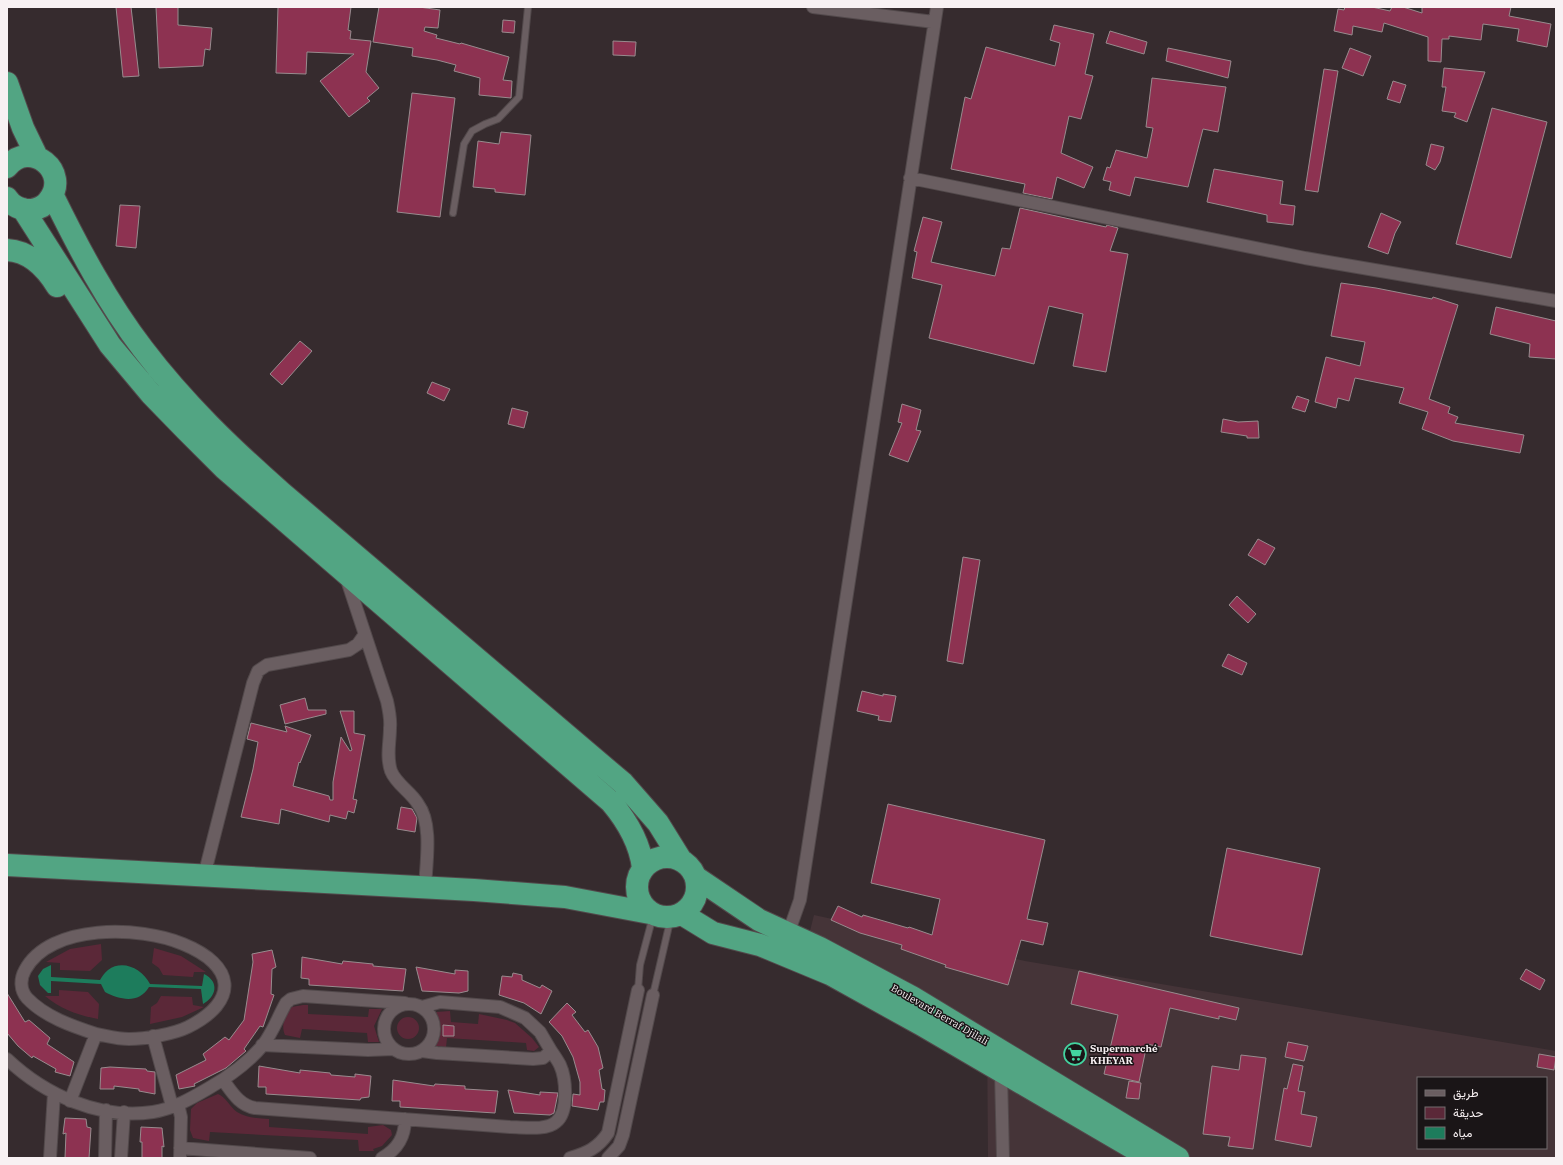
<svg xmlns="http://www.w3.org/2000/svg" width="1563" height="1165" viewBox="0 0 1563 1165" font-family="'IBM Plex Serif',Vazirmatn,serif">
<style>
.built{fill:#453438;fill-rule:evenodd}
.green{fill:#5b2838}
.water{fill:#1d7c5c}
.building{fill:#8d3251;stroke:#988b8e}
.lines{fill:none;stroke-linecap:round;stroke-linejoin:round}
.lane-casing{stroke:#52494b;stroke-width:8}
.street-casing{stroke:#52494b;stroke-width:14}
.highway-casing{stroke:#52494b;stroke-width:24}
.lane{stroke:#6a5e61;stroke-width:6}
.street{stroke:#6a5e61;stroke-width:12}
.highway{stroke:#52a583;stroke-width:22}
.labels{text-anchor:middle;stroke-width:3;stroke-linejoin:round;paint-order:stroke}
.street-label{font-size:10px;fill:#f8f1f3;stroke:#1a1517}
.poi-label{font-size:10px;font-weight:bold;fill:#f8f1f3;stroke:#1a1517;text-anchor:start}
</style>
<rect width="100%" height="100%" fill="#362b2e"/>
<path class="built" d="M 814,915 L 1025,961 L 1556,1051 L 1556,1158 L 988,1158 L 987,1029 L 810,931 ZM 1418,1078 L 1546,1078 L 1546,1148 L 1418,1148 Z"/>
<path class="green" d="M 101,944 L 102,960 L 90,971 L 60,970 L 60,963 L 46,962 L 70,949 Z
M 154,948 L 181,956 L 206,972 L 194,972 L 193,977 L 163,975 L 159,968 L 152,963 Z
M 59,990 L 88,992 L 99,1004 L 98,1019 C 77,1015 61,1009 45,996 L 59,996 Z
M 161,996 L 192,997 L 193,1005 L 204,1007 L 182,1017 L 150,1024 L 151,1007 L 157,1003 Z
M 303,1005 L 308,1005 L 308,1014 L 368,1017 L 369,1009 L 382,1009 L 374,1026 L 379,1042 L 368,1042 L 367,1033 L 302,1029 L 300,1038 L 285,1035 C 281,1027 284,1013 292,1007 C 295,1006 300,1006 303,1005 Z
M 450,1011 L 451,1022 L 478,1024 L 479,1014 L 507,1020 L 515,1023 L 532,1038 L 539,1047 L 534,1051 L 527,1050 L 526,1043 L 447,1038 L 446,1047 L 435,1046 C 443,1035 441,1024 436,1012 Z
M397 1028a11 11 0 1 1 22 0a11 11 0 1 1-22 0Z
M 218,1094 C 226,1097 230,1107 237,1112 C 246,1118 258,1118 269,1119 L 269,1127 L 368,1134 L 368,1127 L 383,1125 L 391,1130 L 392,1135 L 382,1146 L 373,1149 L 374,1151 L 359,1151 L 358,1140 L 210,1132 L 209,1141 L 193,1138 L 190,1130 L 191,1109 L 197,1103 Z"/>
<path class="water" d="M 51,965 L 51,977 L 100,980 C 102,977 104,973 108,970 C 123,959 142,969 150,984 L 202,986 L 204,974 C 220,982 216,997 203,1004 L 201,989 L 149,987 C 139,1004 120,1000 105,992 L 101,984 L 51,981 L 51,993 L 48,993 L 40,985 L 38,976 L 43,969 Z"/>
<path class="building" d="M 116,7 L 131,7 L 139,76 L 123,77 Z
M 156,7 L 178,7 L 178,25 L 212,28 L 210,50 L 205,49 L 203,66 L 159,68 Z
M 278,7 L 351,7 L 348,30 L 351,31 L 350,39 L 371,41 L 366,72 L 379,88 L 367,98 L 370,101 L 349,117 L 320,81 L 354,54 L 307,52 L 306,74 L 276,73 Z
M 379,7 L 419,7 L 440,10 L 438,28 L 425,27 L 424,31 L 437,35 L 436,38 L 460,44 L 461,43 L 509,57 L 503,80 L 512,81 L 511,98 L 479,95 L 480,78 L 454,71 L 456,65 L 437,60 L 412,56 L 413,48 L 373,42 Z
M 1345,7 L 1372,7 L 1390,11 L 1392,7 L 1403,7 L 1422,13 L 1422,7 L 1511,7 L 1509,16 L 1551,24 L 1547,47 L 1517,41 L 1519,29 L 1483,24 L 1481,40 L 1449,36 L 1449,39 L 1442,39 L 1441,62 L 1428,61 L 1428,37 L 1384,23 L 1382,32 L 1353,26 L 1352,35 L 1334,31 L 1338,9 L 1344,10 Z
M 503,20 L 515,21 L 514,33 L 502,32 Z
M 1054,25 L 1094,34 L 1085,74 L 1093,76 L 1081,119 L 1069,116 L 1061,153 L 1093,167 L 1084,188 L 1057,177 L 1052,199 L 1023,193 L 1025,184 L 951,169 L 965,97 L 971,99 L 986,47 L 1055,66 L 1060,43 L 1050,40 Z
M 1110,31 L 1147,42 L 1144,54 L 1106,43 Z
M 613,41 L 636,42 L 635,56 L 613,55 Z
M 1168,48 L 1231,61 L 1228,78 L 1166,61 Z
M 1350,48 L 1371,56 L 1363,76 L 1342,68 Z
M 1444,68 L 1485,72 L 1467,122 L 1454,117 L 1456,113 L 1442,111 L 1446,87 L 1442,87 Z
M 1324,69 L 1338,71 L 1318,192 L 1305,190 Z
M 1152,78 L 1226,87 L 1218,132 L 1203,129 L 1188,187 L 1135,177 L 1130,196 L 1109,190 L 1111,182 L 1103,180 L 1107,167 L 1110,168 L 1116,150 L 1147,158 L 1153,128 L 1146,127 Z
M 1393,81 L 1406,85 L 1400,103 L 1387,99 Z
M 412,93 L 455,98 L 440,217 L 397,212 Z
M 1492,108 L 1547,122 L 1511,258 L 1456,244 Z
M 501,132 L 531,135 L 525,195 L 495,192 L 495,189 L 473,187 L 478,141 L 499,144 Z
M 1431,144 L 1444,147 L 1440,162 L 1435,170 L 1426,165 Z
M 1214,169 L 1283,181 L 1280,204 L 1295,206 L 1293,225 L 1267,222 L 1267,215 L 1207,202 Z
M 120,205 L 140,206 L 136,248 L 116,246 Z
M 1020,208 L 1106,227 L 1107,225 L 1118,228 L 1110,251 L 1128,254 L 1106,372 L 1073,366 L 1083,314 L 1049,306 L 1034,364 L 929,338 L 942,285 L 912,278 L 917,252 L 914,251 L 923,217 L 942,222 L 931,262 L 995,276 L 1002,248 L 1010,249 Z
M 1381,213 L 1401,222 L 1395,233 L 1388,254 L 1368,247 Z
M 1341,283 L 1376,288 L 1432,299 L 1433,297 L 1458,305 L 1429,399 L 1450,407 L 1448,413 L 1458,417 L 1455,423 L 1524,435 L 1520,453 L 1453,441 L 1422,429 L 1428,412 L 1399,403 L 1404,388 L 1355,378 L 1349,401 L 1338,398 L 1336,408 L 1315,402 L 1326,357 L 1360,366 L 1365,342 L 1331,336 Z
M 1496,307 L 1556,321 L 1556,359 L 1529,357 L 1530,344 L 1490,334 Z
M 300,341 L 312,351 L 282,385 L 270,374 Z
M 432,382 L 450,389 L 444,401 L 427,393 Z
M 1297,396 L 1309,400 L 1305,412 L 1292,408 Z
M 902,404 L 921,410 L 916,430 L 921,431 L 908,462 L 889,455 L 902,423 L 898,422 Z
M 512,408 L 528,412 L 524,428 L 508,424 Z
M 1223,419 L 1238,422 L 1258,421 L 1259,438 L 1247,438 L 1247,436 L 1221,432 Z
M 1258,539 L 1275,548 L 1265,565 L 1248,555 Z
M 963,557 L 980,560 L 963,664 L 947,661 Z
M 1237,596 L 1256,614 L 1248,623 L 1229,605 Z
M 1228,654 L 1247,663 L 1242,675 L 1222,666 Z
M 862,691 L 883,696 L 883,694 L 896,696 L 891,722 L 878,720 L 879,716 L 857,711 Z
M 305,698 L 308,710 L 326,710 L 326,714 L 285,724 L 280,705 Z
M 340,711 L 354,711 L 354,733 L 365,735 L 353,799 L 357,800 L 354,813 L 348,811 L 346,819 L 330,815 L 329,822 L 281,809 L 279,824 L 241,817 L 253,769 L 258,742 L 247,739 L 251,723 L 287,732 L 285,726 L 311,735 L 300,763 L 299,762 L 293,786 L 329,796 L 330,800 L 333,800 L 333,782 L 341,737 L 350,751 L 352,750 Z
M 888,804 L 1045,840 L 1027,919 L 1048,923 L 1043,945 L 1021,940 L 1008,985 L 945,967 L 946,965 L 901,949 L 902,945 L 860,933 L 831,920 L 838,906 L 862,917 L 863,915 L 908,928 L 909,927 L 932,935 L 940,899 L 871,883 Z
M 401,807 L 412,809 L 417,818 L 415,832 L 397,829 Z
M 1227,848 L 1320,868 L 1302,955 L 1210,936 Z
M 272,950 L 276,967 L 272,969 L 271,994 L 274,995 L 263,1027 L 260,1026 L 244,1049 L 246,1051 L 226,1068 L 194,1084 L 195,1086 L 179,1089 L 176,1075 L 206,1060 L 203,1054 L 225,1037 L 229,1040 L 244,1020 L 253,962 L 252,954 Z
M 302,957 L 342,964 L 343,961 L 373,964 L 373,966 L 406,969 L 403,991 L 309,985 L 309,979 L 301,978 Z
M 416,967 L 455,974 L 455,970 L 468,971 L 468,991 L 459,993 L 422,991 Z
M 1526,969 L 1545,980 L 1540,990 L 1520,979 Z
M 1079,971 L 1239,1008 L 1236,1020 L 1219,1016 L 1219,1019 L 1170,1008 L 1161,1047 L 1147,1044 L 1139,1082 L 1104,1074 L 1118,1015 L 1071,1004 Z
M 513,973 L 522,975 L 522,980 L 540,988 L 542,985 L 552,991 L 541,1014 L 524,1003 L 499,995 L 502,976 L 512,977 Z
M 7,993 L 25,1022 L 29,1020 L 50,1038 L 47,1044 L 74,1062 L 70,1076 L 55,1072 L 56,1069 L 33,1056 L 32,1058 L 18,1046 L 7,1033 Z
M 567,1003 L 576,1012 L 572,1015 L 585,1032 L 588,1030 L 598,1047 L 603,1068 L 599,1070 L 602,1089 L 605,1090 L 604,1102 L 600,1102 L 598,1110 L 572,1106 L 573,1094 L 580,1095 L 580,1082 L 573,1057 L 562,1036 L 549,1022 Z
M 443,1025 L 454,1026 L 454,1036 L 443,1036 Z
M 1288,1042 L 1308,1046 L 1304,1061 L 1285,1057 Z
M 1539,1054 L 1556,1057 L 1554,1070 L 1537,1067 Z
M 1241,1055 L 1266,1058 L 1253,1149 L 1228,1146 L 1230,1137 L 1203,1134 L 1212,1066 L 1239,1070 Z
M 1293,1064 L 1303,1066 L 1298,1091 L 1305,1092 L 1301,1114 L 1317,1117 L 1311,1147 L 1275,1140 L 1284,1088 L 1287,1089 Z
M 259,1066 L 300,1073 L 300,1070 L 330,1073 L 331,1075 L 355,1077 L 355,1074 L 371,1076 L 369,1097 L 361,1098 L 360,1100 L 266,1094 L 266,1087 L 258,1087 Z
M 110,1067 L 146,1069 L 147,1071 L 155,1072 L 155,1094 L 139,1091 L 139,1089 L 114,1086 L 114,1089 L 100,1089 L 101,1068 Z
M 393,1080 L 434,1086 L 435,1084 L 465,1086 L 465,1089 L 498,1091 L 495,1113 L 400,1107 L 400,1101 L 392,1101 Z
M 1129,1081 L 1141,1083 L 1139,1099 L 1126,1098 Z
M 508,1090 L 540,1095 L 540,1092 L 558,1093 L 554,1113 L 550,1115 L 514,1113 Z
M 65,1118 L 86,1119 L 87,1127 L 91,1128 L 89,1158 L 65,1158 L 66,1133 L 63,1134 Z
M 141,1127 L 162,1128 L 164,1147 L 162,1146 L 162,1158 L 142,1158 L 142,1142 L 140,1142 Z"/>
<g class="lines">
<g class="lane-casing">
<path id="lane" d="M 453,213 L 464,144 L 472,131 L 485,124 L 498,119 L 519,97 L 528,7
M 638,990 L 640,965 L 653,916
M 653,995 L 671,917"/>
</g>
<g class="street-casing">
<path id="street" d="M 813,7 L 934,22
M 910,178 L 1305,258 L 1556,301
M 346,577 L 387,701 C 389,710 391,719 390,728 C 390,743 386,756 391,771 C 396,784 411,792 418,804 C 433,824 426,863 425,888
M 204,876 L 253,683 L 258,671 L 267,665 L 349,650 L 358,644 L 365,634
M 788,934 L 800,900 L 937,7
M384 1029a25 25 0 1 1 50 0a25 25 0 1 1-50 0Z
M 422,1007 L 440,1002 L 500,1007 L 525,1018 L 540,1032 L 550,1049 L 550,1052 L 543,1058 L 533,1059 L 437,1053 L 422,1051
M 153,1036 L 172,1106
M 262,1045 L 368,1050 L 394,1049
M 7,1059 C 45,1095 100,1120 153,1112 C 173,1109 192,1098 209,1088 C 228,1077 248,1063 263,1045 C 273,1032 278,1017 286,1003 L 291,999 L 303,996 L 405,1003
M 1001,1073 L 1003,1158
M 223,1080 C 232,1092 239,1105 255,1108 L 510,1127 C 523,1127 546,1131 556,1122 C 569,1112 566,1078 560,1065 C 557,1059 553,1054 550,1049
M 70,1101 L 96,1034 C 107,1036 118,1039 129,1039 C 145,1039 174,1034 188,1027 C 240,1001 235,965 183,944 C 141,926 50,923 25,970 C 20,979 20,990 27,998 C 45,1017 72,1026 96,1034
M 178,1104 L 181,1117 L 180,1158
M 180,1148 L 310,1158
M 50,1158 L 54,1093
M 105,1158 L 106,1110
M 121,1158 L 124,1112
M 382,1158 C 398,1149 405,1137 405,1119
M 570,1158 C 587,1153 598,1148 608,1133 L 638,990
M 608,1158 L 619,1146 L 623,1135 L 653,995"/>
</g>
<g class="highway-casing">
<path id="highway" d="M 7,83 L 23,128 L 37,157
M 7,167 C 30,138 71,172 49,200 C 45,206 37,209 31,210 C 21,210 12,206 7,198
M 53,196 C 79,249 107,302 143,349 C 184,403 231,448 282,493 L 623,783 L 658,823 L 681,860
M 23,209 L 110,345 L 151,394 L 186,430 L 225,469 L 611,802 C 627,821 640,843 643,868
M 7,250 C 29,251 46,268 57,286
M637 887a30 30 0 1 1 60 0a30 30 0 1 1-60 0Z
M 7,865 L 474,890 L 565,897 L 650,913
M 697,878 L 759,920 L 820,948 L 912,997 L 1178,1158
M 682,914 L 713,933 L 760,945 L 830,974 L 922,1025 L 1150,1158"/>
</g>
<use href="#lane" class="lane"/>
<use href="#street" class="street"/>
<use href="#highway" class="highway"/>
</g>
<defs>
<g id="supermarket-ring" transform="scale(1.15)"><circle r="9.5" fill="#1a1517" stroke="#43d4a0" stroke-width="1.5"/><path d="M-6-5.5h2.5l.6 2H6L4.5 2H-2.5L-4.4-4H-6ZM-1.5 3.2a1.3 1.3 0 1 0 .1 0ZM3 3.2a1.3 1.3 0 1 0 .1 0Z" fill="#43d4a0"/></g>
</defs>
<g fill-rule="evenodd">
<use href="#supermarket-ring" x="1075" y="1054"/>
</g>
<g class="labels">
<g class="street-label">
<text transform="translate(940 1014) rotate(30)" y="4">Boulevard Berraf Djilali</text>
</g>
<g class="poi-label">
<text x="1090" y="1052">Supermarché<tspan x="1090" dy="12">KHEYAR</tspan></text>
</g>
</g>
<rect width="1563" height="1165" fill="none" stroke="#f8f1f3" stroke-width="16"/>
<rect x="1417" y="1077" width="130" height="72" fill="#1a1517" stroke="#736d6f"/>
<rect x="1425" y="1090" width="20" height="6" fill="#6a5e61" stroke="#736d6f"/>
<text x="1453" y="1097" font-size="12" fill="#f8f1f3">طريق</text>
<rect x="1425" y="1107" width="20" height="12" fill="#5b2838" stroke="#736d6f"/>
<text x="1453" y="1117" font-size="12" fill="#f8f1f3">حديقة</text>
<rect x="1425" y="1127" width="20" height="12" fill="#1d7c5c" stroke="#736d6f"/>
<text x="1453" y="1137" font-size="12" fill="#f8f1f3">مياه</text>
</svg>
